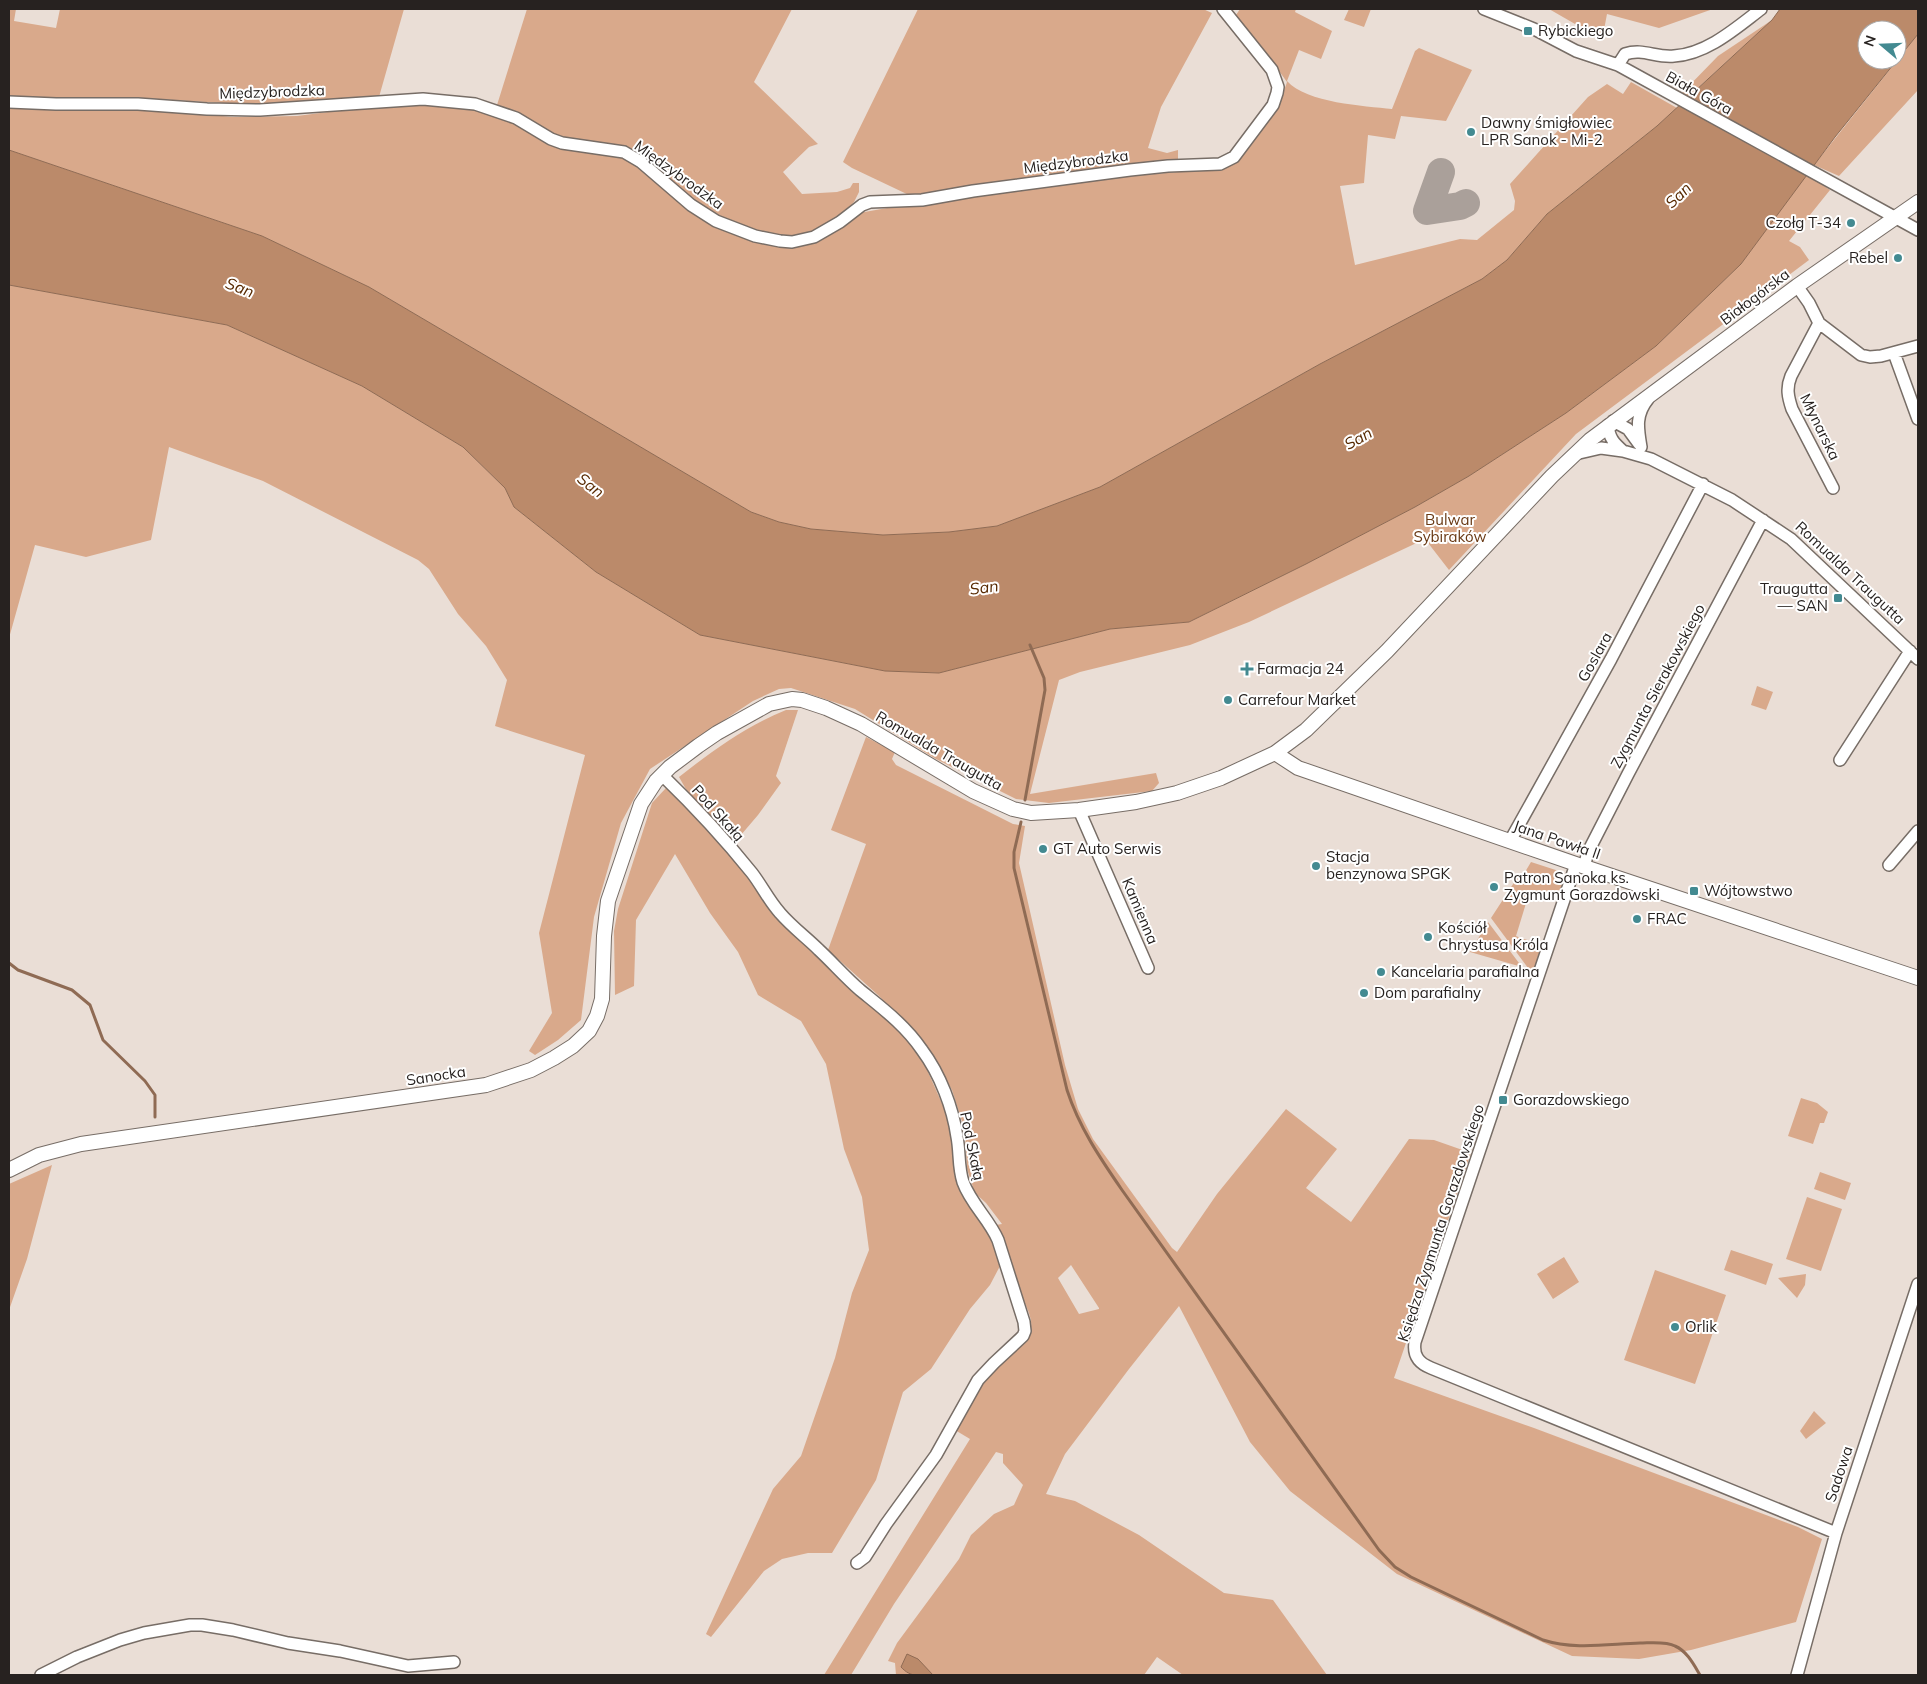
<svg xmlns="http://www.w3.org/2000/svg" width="1927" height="1684" viewBox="0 0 1927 1684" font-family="Mulish,sans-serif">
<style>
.green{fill:#d9a98b;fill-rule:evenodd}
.water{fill:#bb8a6a;stroke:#8f6b54;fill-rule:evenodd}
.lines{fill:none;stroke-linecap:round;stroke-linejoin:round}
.stream{stroke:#8f6b54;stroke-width:3}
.taxiway{stroke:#aaa09a;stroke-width:28}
.minor-casing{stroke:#776d66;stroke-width:14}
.tertiary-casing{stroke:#776d66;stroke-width:16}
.minor{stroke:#fff;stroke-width:11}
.tertiary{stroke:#fff;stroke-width:14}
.poi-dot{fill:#438a91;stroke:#fff;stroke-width:2}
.labels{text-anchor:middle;stroke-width:4;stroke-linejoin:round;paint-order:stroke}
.poi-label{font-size:15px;fill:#272220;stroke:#fff;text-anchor:start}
.street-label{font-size:15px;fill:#272220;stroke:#fff}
.park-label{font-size:15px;fill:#693914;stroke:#fff}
.water-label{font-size:16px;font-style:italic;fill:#572901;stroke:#fff}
</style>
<rect width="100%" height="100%" fill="#eaded6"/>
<path class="green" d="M 9,9 L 16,9 L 14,21 L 56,28 L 60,9 L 404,9 L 379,97 L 256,105 L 139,98 L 9,97 Z
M 527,9 L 792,9 L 754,82 L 818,144 L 809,147 L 783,172 L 802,194 L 837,192 L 850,188 L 853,183 L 859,183 L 859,192 L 854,202 L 843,214 L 816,231 L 798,235 L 774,235 L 740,228 L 711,212 L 682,193 L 640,156 L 552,135 L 524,116 L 497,105 Z
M 918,9 L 1203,9 L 1212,13 L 1161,107 L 1148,148 L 1167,153 L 1178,150 L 1178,160 L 928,196 L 911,196 L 852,168 L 843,162 Z
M 1240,9 L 1296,9 L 1295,12 L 1332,31 L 1321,59 L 1299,50 L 1287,81 C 1307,103 1364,106 1392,109 L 1415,51 L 1419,48 L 1472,70 L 1446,121 L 1401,116 L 1395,139 L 1368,135 L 1364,183 L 1340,186 L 1355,265 L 1460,239 L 1477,240 L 1514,210 L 1515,201 L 1510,184 L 1588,97 L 1607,84 L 1623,94 L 1631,82 L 1677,108 L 1657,126 L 1547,214 L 1507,260 L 1482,279 L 1320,364 L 1100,487 L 997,526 L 949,532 L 883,535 L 811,529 L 779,522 L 751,512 L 369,287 L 262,236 L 9,150 L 9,103 L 84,108 L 178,111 L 232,117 L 297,116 L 382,105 L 439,106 L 477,109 L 509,119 L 556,146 L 587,152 L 616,155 L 634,161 L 706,220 L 722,230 L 743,238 L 777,245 L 798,245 L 820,241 L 852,221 L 859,213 L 887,208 L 936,203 L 1076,181 L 1222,168 C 1228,166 1234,164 1239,159 C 1254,146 1282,100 1287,82 L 1269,57 L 1234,18 Z
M 1349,9 L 1371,9 L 1364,27 L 1344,20 Z
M 1549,9 L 1713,9 L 1659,28 L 1607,14 L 1603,35 L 1582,28 Z
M 1772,20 L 1688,97 L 1682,93 L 1718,56 Z
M 1918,34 L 1918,90 L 1839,176 L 1814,165 Z
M 1807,174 L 1830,190 L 1789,241 L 1800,247 L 1809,260 L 1576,434 L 1449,570 L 1425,539 L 1249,622 L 1190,645 L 1080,672 L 1059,680 L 1030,794 L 1156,773 L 1159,783 L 1152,791 L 1049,803 L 1016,799 L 936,759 L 855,709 L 791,688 L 779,689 L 753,701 L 650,769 L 621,823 L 594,917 L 581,1020 L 558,1040 L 535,1055 L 529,1051 L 552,1013 L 539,933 L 585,755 L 495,726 L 507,680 L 486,646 L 458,614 L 429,569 L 418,560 L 263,481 L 169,447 L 151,540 L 86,557 L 35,545 L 9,638 L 9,285 L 227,325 L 362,386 L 463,447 L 505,488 L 514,507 L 596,572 L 700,635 L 885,671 L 939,673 L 1110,629 L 1189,622 L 1306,564 L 1415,507 L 1469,476 L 1566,413 L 1656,346 L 1741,264 Z
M 1757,686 L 1773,692 L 1766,710 L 1751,705 Z
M 786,710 L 798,710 L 776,776 L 781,783 L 758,815 L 735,842 L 691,798 L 679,777 C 712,751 746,726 786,710 Z
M 866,737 L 895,752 L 892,759 L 896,765 L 1013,824 L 1025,826 L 1019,863 L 1065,1065 L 1078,1109 L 1093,1139 L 1172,1248 L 1177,1252 L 1217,1194 L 1286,1109 L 1337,1149 L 1306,1188 L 1351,1222 L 1409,1139 L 1434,1140 L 1471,1153 L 1394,1378 L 1534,1428 L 1798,1527 L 1822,1539 L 1796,1622 L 1691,1650 L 1639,1659 L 1572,1656 L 1397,1574 L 1290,1491 L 1250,1442 L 1179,1306 L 1129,1369 L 1065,1454 L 1046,1494 L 1075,1501 L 1139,1535 L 1224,1593 L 1273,1600 L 1327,1675 L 1183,1675 L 1157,1657 L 1144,1675 L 896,1675 L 895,1663 L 888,1661 L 897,1643 L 959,1559 L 971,1535 L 994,1514 L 1014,1505 L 1023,1485 L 1003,1463 L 1003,1454 L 996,1452 L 894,1604 L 851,1675 L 824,1675 L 970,1439 L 955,1430 C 968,1409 979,1385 997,1367 C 1008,1356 1029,1343 1031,1326 C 1033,1314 1018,1292 1014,1280 C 1007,1262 1002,1244 996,1225 L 1002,1224 L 986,1203 L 975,1193 L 967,1169 L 965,1131 L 952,1090 L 925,1043 L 878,995 L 828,950 L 866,844 L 831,830 ZM 1071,1265 L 1099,1308 L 1099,1309 L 1079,1314 L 1058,1278 Z
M 666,788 L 718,839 L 748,872 L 905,1036 L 925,1065 L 951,1124 L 955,1178 L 961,1191 L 985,1222 L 1000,1266 L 990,1285 L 970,1309 L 931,1369 L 903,1392 L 876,1480 L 832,1553 L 808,1553 L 782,1559 L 764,1571 L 711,1637 L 706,1634 L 773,1489 L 801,1456 L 835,1358 L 852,1293 L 869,1250 L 862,1197 L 844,1149 L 826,1064 L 801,1021 L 758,995 L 738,952 L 710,913 L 675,854 L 636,920 L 634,986 L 615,995 L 614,931 L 618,909 L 652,803 Z
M 1531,862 L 1565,873 L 1565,876 L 1560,894 L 1555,898 L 1530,890 L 1516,936 C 1542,947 1546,938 1536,970 L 1528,968 L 1491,918 L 1517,878 L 1522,877 Z
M 1488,922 L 1522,967 L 1470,952 Z
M 1801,1098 L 1817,1103 L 1828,1112 L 1824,1123 L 1820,1123 L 1813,1144 L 1788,1136 Z
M 52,1165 L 27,1259 L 9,1310 L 9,1184 Z
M 1820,1172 L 1851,1183 L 1845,1200 L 1814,1189 Z
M 1807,1197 L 1842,1209 L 1821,1271 L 1786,1259 Z
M 1731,1250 L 1773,1264 L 1766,1285 L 1724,1270 Z
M 1564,1257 L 1579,1282 L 1553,1299 L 1537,1274 Z
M 1655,1270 L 1726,1295 L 1695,1384 L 1624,1360 Z
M 1806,1274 L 1805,1285 L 1797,1298 L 1778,1278 Z
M 1814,1411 L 1826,1423 L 1806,1439 L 1800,1431 Z"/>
<path class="water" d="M 1780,9 L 1918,9 L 1918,34 L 1835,137 L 1741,264 L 1656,346 L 1566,413 L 1469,476 L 1415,507 L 1306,564 L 1189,622 L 1110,629 L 939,673 L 885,671 L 700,635 L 596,572 L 514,507 L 505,488 L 463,447 L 362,386 L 227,325 L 9,285 L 9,150 L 262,236 L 369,287 L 751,512 L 779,522 L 811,529 L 883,535 L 949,532 L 997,526 L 1100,487 L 1320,364 L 1482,279 L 1507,260 L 1547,214 L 1657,126 L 1772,20 ZM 1867,30 L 1897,30 L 1897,60 L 1867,60 Z
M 907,1654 L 918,1659 L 933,1675 C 919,1675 911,1678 901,1667 Z"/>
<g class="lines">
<path class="stream" d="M 1025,800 L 1045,690 L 1044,678 L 1030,645
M 1021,822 L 1014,852 L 1014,868 L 1067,1090 C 1079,1127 1100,1158 1122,1190 L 1379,1550 L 1395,1567 L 1411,1577 L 1543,1640 C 1574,1650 1608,1644 1640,1643 C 1650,1643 1666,1641 1675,1646 C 1687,1651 1694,1665 1700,1675
M 9,963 L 18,970 L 72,990 L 90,1005 L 103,1040 L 145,1081 L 155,1095 L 155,1117"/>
<path class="taxiway" d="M 1441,172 L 1427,211 L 1460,206 L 1466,203"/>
<g class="minor-casing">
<path id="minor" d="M 1484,9 L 1534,29 L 1576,51 L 1618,65 L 1918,230
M 1618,65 L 1625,54 C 1643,48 1656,58 1674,56 C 1707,54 1736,28 1761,9
M 9,102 L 56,104 L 138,104 L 207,109 L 260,110 L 423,99 L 475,104 L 516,118 L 551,139 L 562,143 L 624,152 L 641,162 L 691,205 L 716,221 L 755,236 L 780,241 L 792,242 L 814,237 L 840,222 L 862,205 L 870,202 L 922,200 L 973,191 L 1130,170 L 1168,166 L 1220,164 L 1234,157 L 1273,105 L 1277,93 L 1278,87 L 1272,70 L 1223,9
M 1797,286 L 1809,303 L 1819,323 L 1861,355 L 1870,357 L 1881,356 L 1918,346
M 1819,323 L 1791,376 C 1786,388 1788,397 1792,409 L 1833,488
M 1894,353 L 1918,419
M 1613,421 L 1628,429 L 1639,444
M 1608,425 C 1609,438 1614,443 1623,451
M 1641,447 C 1638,429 1635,415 1648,399
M 1575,454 L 1601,448 L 1623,451 L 1651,459 L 1732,500 L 1791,539 L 1918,659
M 1840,760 L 1910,651
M 662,775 C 694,806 724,838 752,873 C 762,886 769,901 780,913 C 792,927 807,938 819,950 C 833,963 845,977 860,990 C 882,1008 905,1025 922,1050 C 940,1074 953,1108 957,1137 C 960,1152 958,1167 963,1182 C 971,1204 989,1219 998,1240 L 1024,1322 L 1025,1331 L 1023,1336 L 994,1363 L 978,1380 L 936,1455 L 886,1524 L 865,1557 L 857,1563
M 1079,810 L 1148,968
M 1510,841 L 1611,659 L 1703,484
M 1576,864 L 1415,1342 C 1413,1355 1418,1363 1431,1368 L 1836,1533
M 1889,865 L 1918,831
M 1584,867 L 1588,852 L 1628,774 L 1763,520
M 41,1675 L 77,1657 L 120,1640 L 144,1633 L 190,1625 L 202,1625 L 233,1630 L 288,1643 L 340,1651 L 408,1666 L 454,1662
M 1797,1675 L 1836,1533 L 1918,1284"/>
</g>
<g class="tertiary-casing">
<path id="tertiary" d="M 1275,753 L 1298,768 L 1576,864 L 1918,978
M 9,1170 L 39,1155 L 81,1144 L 486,1085 L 531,1070 L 554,1058 L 573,1046 L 589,1031 L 597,1016 L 602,999 L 604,936 L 608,901 L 641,804 L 656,781 L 670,767 L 698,746 L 717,733 L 769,704 L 792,699 L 802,700 L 826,708 L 861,724 L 973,791 L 1013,809 L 1031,813 L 1079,810 L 1136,802 L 1177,793 L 1221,778 L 1275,753 L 1306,730 L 1387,651 L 1552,476 L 1590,440 L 1797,286 L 1918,202"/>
</g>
<use href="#minor" class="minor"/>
<use href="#tertiary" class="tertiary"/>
</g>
<g class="poi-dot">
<rect x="1523" y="26" width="10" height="10" rx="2.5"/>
<circle cx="1471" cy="132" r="5"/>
<circle cx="1851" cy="223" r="5"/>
<circle cx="1898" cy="258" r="5"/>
<rect x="1833" y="593" width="10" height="10" rx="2.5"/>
<path d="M1244.5 661.5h5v5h5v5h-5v5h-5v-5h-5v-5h5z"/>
<circle cx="1228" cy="700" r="5"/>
<circle cx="1043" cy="849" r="5"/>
<circle cx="1316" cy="866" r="5"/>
<circle cx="1494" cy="887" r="5"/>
<rect x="1689" y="886" width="10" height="10" rx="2.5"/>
<circle cx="1637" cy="919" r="5"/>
<circle cx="1428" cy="937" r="5"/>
<circle cx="1381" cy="972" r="5"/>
<circle cx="1364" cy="993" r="5"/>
<rect x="1498" y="1095" width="10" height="10" rx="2.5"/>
<circle cx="1675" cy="1327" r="5"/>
</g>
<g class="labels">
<g class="poi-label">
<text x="1538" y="36">Rybickiego</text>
<text x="1481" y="128">Dawny śmigłowiec<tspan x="1481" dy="17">LPR Sanok - Mi-2</tspan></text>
<text x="1841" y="228" text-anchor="end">Czołg T-34</text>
<text x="1888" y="263" text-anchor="end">Rebel</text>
<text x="1828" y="594" text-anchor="end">Traugutta<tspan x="1828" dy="17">— SAN</tspan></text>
<text x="1257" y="674">Farmacja 24</text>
<text x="1238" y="705">Carrefour Market</text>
<text x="1053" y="854">GT Auto Serwis</text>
<text x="1326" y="862">Stacja<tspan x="1326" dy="17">benzynowa SPGK</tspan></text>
<text x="1504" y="883">Patron Sanoka ks.<tspan x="1504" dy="17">Zygmunt Gorazdowski</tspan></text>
<text x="1704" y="896">Wójtowstwo</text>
<text x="1647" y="924">FRAC</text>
<text x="1438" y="933">Kościół<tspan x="1438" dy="17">Chrystusa Króla</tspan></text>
<text x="1391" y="977">Kancelaria parafialna</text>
<text x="1374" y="998">Dom parafialny</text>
<text x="1513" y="1105">Gorazdowskiego</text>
<text x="1685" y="1332">Orlik</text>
</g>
<g class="street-label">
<text transform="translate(272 92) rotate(-2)" y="5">Międzybrodzka</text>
<text transform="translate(1699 93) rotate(29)" y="5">Biała Góra</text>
<text transform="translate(1076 162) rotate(-7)" y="5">Międzybrodzka</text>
<text transform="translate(679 175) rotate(36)" y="5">Międzybrodzka</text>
<text transform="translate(1755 297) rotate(-37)" y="5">Białogórska</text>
<text transform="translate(1820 427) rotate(64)" y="5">Młynarska</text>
<text transform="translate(1850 573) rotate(43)" y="5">Romualda Traugutta</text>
<text transform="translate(1595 657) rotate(-61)" y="5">Goslara</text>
<text transform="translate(1658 686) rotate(-62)" y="5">Zygmunta Sierakowskiego</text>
<text transform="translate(939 751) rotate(30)" y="5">Romualda Traugutta</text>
<text transform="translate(718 813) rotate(48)" y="5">Pod Skałą</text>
<text transform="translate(1557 840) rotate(19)" y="5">Jana Pawła II</text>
<text transform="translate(1140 911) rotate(67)" y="5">Kamienna</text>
<text transform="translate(436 1076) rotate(-9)" y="5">Sanocka</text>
<text transform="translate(972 1146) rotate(78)" y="5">Pod Skałą</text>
<text transform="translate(1441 1223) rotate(-72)" y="5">Księdza Zygmunta Gorazdowskiego</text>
<text transform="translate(1839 1474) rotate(-72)" y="5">Sadowa</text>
</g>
<g class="park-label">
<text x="1450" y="525">Bulwar<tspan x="1450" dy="17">Sybiraków</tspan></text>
</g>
<g class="water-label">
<text transform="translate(1678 195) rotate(-44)" y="6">San</text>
<text transform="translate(240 287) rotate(21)" y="6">San</text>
<text transform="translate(1358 438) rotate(-29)" y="6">San</text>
<text transform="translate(591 485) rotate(38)" y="6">San</text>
<text transform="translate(984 587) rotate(-7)" y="6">San</text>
</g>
</g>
<rect width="1927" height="1684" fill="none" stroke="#272220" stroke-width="20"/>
<g transform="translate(1882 45) rotate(289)"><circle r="24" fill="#ffffff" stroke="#a9a7a6"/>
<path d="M0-4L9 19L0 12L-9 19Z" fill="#438a91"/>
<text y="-8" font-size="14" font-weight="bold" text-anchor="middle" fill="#272220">N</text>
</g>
</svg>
